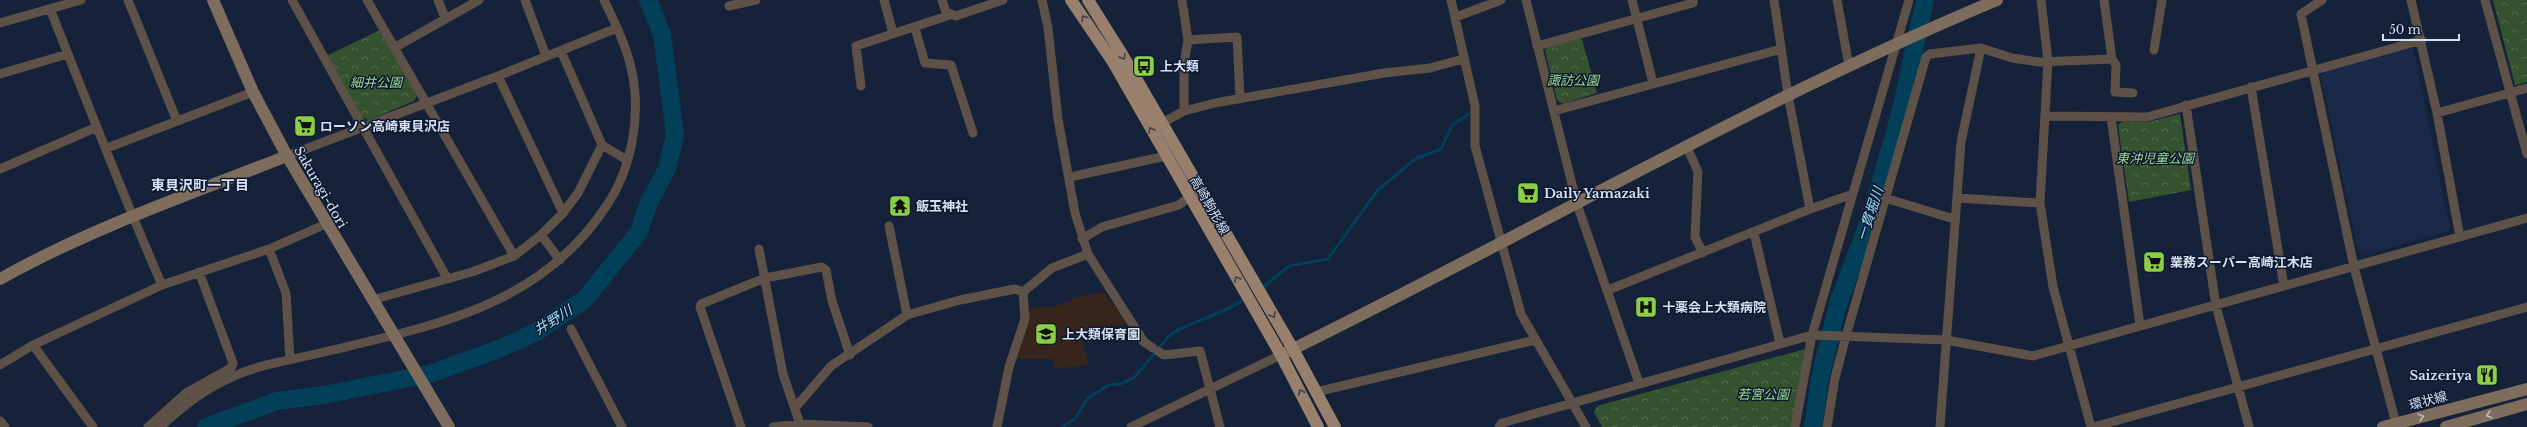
<svg xmlns="http://www.w3.org/2000/svg" width="2527" height="427" viewBox="0 0 2527 427" font-family="'Libre Baskerville','Noto Sans JP',serif">
<style>
.built{fill:#192947}
.education{fill:#35251b}
.forest{fill:url(#forest-crowns)}
.lines{fill:none;stroke-linecap:round;stroke-linejoin:round}
.stream{stroke:#02405a;stroke-width:3}
.river{stroke:#02405a;stroke-width:18}
.street{stroke:#5d5148;stroke-width:9}
.secondary{stroke:#7e6c5d;stroke-width:12}
.primary{stroke:#98806d;stroke-width:12}
.oneway{stroke:#444248}
.oneway2{stroke:#bcbdc4}
.labels{text-anchor:middle;stroke-width:3;stroke-linejoin:round;paint-order:stroke}
.poi-label{font-size:13px;font-weight:bold;fill:#d6e0f0;stroke:#0c182f;text-anchor:start}
.park-label{font-size:13px;font-style:italic;fill:#9edb8f;stroke:#0c182f}
.street-label{font-size:13px;fill:#d6e0f0;stroke:#0c182f}
.neighbourhood-label{font-size:14px;font-weight:bold;fill:#d6e0f0;stroke:#0c182f}
.water-label{font-size:14px;font-style:italic;fill:#a4dcfc;stroke:#0c182f}
</style>
<defs>
<pattern id="forest-crowns" width="20" height="18" patternUnits="userSpaceOnUse"><rect width="20" height="18" fill="#35522e"/><path d="M2 6a3 3 0 1 1 6 0M12 15a3 3 0 1 1 6 0" fill="none" stroke="#526b4d"/></pattern>
</defs>
<rect width="100%" height="100%" fill="#152239"/>
<path class="built" d="M 2413,47 L 2450,230 L 2364,256 L 2358,250 L 2321,77 L 2325,72 Z"/>
<path class="education" d="M 1104,292 L 1112,306 L 1117,305 L 1127,323 L 1081,336 L 1089,365 L 1055,369 L 1053,359 L 1016,359 L 1026,328 L 1030,308 L 1055,306 L 1072,301 L 1072,298 Z"/>
<path class="forest" d="M 2493,0 L 2527,0 L 2527,82 L 2515,85 Z
M 380,30 L 417,95 L 414,101 L 369,120 L 361,117 L 328,55 Z
M 1581,36 L 1597,93 L 1563,104 L 1557,100 L 1545,50 L 1549,45 Z
M 2180,114 L 2191,190 L 2129,202 L 2118,125 L 2123,121 L 2148,122 Z
M 1805,349 L 1792,427 L 1602,427 L 1594,412 L 1597,406 Z"/>
<g class="lines">
<path class="stream" d="M 1261,289 L 1289,266 L 1328,259 L 1377,191 L 1415,159 L 1441,149 L 1452,125 L 1469,114
M 1062,427 L 1075,419 L 1088,398 L 1109,385 L 1120,384 L 1134,378 L 1168,337 L 1177,330 L 1230,308 L 1245,299"/>
<path class="river" d="M 206,427 L 277,401 L 324,395 L 433,373 L 504,347 L 538,331 L 585,299 L 639,232 L 649,202 L 667,169 L 675,135 L 662,34 L 648,0
M 1813,427 L 1820,378 L 1838,304 L 1872,213 L 1901,110 L 1925,0"/>
<path class="street" d="M 128,0 L 177,121
M 292,0 L 447,278
M 367,0 L 514,256
M 438,0 L 445,18
M 525,0 L 546,56
M 884,0 L 893,33
M 942,0 L 946,12 L 956,16 L 1003,0
M 1042,0 L 1048,28 L 1058,119 L 1075,213 L 1088,254 L 1144,342 L 1153,348
M 1182,0 L 1188,40 L 1237,37 L 1240,98
M 1451,0 L 1475,106 L 1475,146 L 1521,314 L 1586,427
M 1526,0 L 1577,204 L 1639,383
M 1632,0 L 1653,83
M 1774,0 L 1788,95 L 1810,209
M 1837,0 L 1849,66
M 2041,0 L 2048,61 L 2040,203 L 2053,287 L 2091,427
M 2322,0 L 2301,14 L 2354,267 L 2397,427
M 2411,0 L 2437,113 L 2460,237
M 2485,0 L 2527,154
M 729,6 L 756,0
M 50,9 C 87,101 122,194 162,285
M 1456,17 L 1501,0
M 0,23 L 81,0
M 915,28 L 925,63 L 951,65 L 973,133
M 1537,46 L 1693,3 L 1693,0
M 394,48 L 479,0
M 2154,50 L 2162,0
M 2112,59 L 2116,65 L 2115,92 L 2133,93
M 0,74 L 68,54
M 498,76 L 563,213
M 861,86 L 856,46 L 950,15
M 2251,87 L 2284,286
M 2186,105 L 2216,306 L 2249,427
M 1184,111 L 1184,64 L 1188,40
M 1554,111 L 1781,49
M 2437,113 L 2527,88
M 2045,116 L 2147,117 L 2422,40
M 2111,117 L 2140,325
M 1162,123 L 1184,111 L 1215,103 L 1384,73 L 1430,68 L 1463,59
M 602,145 L 627,160
M 1687,147 L 1698,172 L 1695,237 L 1703,253
M 107,148 L 253,92
M 287,156 L 498,76 L 617,28
M 0,169 L 97,127
M 1070,177 L 1166,156
M 1885,198 L 1954,219
M 1957,198 L 2040,203
M 889,226 L 907,315
M 1754,233 L 1780,343
M 541,235 L 560,260
M 1082,239 L 1102,227 L 1179,205 L 1189,197
M 269,249 L 286,293 L 290,360
M 759,249 L 783,374 L 800,424
M 1608,290 L 1810,209 L 1853,194
M 1023,292 L 1052,268 L 1088,254
M 372,300 L 472,272 L 514,256 L 541,235 L 563,213 L 578,193 L 602,145 L 561,51
M 571,329 L 622,427
M 33,345 L 93,427
M 1158,351 L 1164,355 L 1200,351 L 1220,427
M 0,365 L 33,345 L 162,285 L 269,249 L 326,224
M 1316,392 L 1535,340
M 795,408 L 831,366 L 907,315 L 960,300 L 1015,289 L 1023,292
M 0,421 L 5,427
M 148,427 L 186,393 L 231,368 L 233,363 L 199,272
M 160,427 C 182,407 204,389 232,377 C 260,364 291,360 320,353 C 432,326 540,308 607,205 C 632,168 641,115 632,72 C 627,47 615,23 604,0
M 741,427 L 700,307 L 701,304 L 765,278 L 822,267 L 826,270 L 832,301 L 850,355
M 773,427 L 800,424 L 868,427
M 997,427 L 1009,367 L 1025,319 L 1023,292
M 1131,427 L 1281,355
M 1499,427 L 1502,423 L 1812,335 L 1946,340 L 2033,356 L 2527,218
M 1795,427 L 1812,335 L 1909,0
M 1827,427 L 1835,378 L 1846,336 L 1926,57 L 1930,54 L 1981,48 L 2012,58 L 2039,62 L 2112,59 L 2104,0
M 1940,427 L 1961,142 L 1981,48
M 2093,427 L 2527,307"/>
<path class="secondary" d="M 213,0 L 253,92 L 287,156 L 449,427
M 0,279 C 91,228 190,194 287,156
M 1283,354 C 1522,237 1752,102 1997,0
M 2383,427 L 2527,389
M 2446,427 L 2527,404"/>
<path class="primary" d="M 1071,0 L 1113,62 L 1281,355 L 1318,427
M 1088,0 L 1123,56 L 1293,349 L 1335,427"/>
</g>
<defs><path id="oneway-chevron" d="M-2-3.5L2.5 0L-2 3.5" fill="none" stroke-width="1.6" stroke-linecap="round" stroke-linejoin="round"/></defs>
<g class="oneway">
<use href="#oneway-chevron" transform="translate(1084 18) rotate(-123)"/>
<use href="#oneway-chevron" transform="translate(1123 57) rotate(59)"/>
<use href="#oneway-chevron" transform="translate(1151 130) rotate(-120)"/>
<use href="#oneway-chevron" transform="translate(1237 279) rotate(-120)"/>
<use href="#oneway-chevron" transform="translate(1273 315) rotate(60)"/>
<use href="#oneway-chevron" transform="translate(1301 392) rotate(-117)"/>
</g>
<g class="oneway2">
<use href="#oneway-chevron" transform="translate(2489 415) rotate(164)"/>
<use href="#oneway-chevron" transform="translate(2421 417) rotate(-15)"/>
</g>
<defs>
<g id="bus-square" transform="scale(1.15)"><rect x="-9" y="-9" width="18" height="18" rx="4" fill="#8cce45" stroke="#0c182f"/><path d="M-5-6H5V4H4V6H2V4H-2V6H-4V4H-5ZM-3.5-4V0h7V-4ZM-3.5 1.2v1.5H-2V1.2ZM2 1.2v1.5H3.5V1.2Z" fill="#111"/></g>
<g id="supermarket-square" transform="scale(1.15)"><rect x="-9" y="-9" width="18" height="18" rx="4" fill="#8cce45" stroke="#0c182f"/><path d="M-6-5.5h2.5l.6 2H6L4.5 2H-2.5L-4.4-4H-6ZM-1.5 3.2a1.3 1.3 0 1 0 .1 0ZM3 3.2a1.3 1.3 0 1 0 .1 0Z" fill="#111"/></g>
<g id="temple-square" transform="scale(1.15)"><rect x="-9" y="-9" width="18" height="18" rx="4" fill="#8cce45" stroke="#0c182f"/><path d="M0-6L5-2H3V0L6.5 2.5H4V6H1.5V3h-3V6H-4V2.5H-6.5L-3 0V-2H-5Z" fill="#111"/></g>
<g id="hospital-square" transform="scale(1.15)"><rect x="-9" y="-9" width="18" height="18" rx="4" fill="#8cce45" stroke="#0c182f"/><path d="M-5-5h3v3.5h4V-5h3V5h-3V1.5h-4V5h-3Z" fill="#111"/></g>
<g id="school-square" transform="scale(1.15)"><rect x="-9" y="-9" width="18" height="18" rx="4" fill="#8cce45" stroke="#0c182f"/><path d="M0-5L7-2L0 1L-7-2ZM-4 1L0 2.5L4 1V4Q0 6-4 4Z" fill="#111"/></g>
<g id="restaurant-square" transform="scale(1.15)"><rect x="-9" y="-9" width="18" height="18" rx="4" fill="#8cce45" stroke="#0c182f"/><path d="M-5-6h1v4h1v-4h1v4h1v-4h1v5L-1.5 .5V6h-2V.5L-5-1ZM5-6V6H3V1.5H1.5Q1.5-4 5-6Z" fill="#111"/></g>
</defs>
<g fill-rule="evenodd">
<use href="#bus-square" x="1144" y="66"/>
<use href="#supermarket-square" x="305" y="126"/>
<use href="#supermarket-square" x="1528" y="193"/>
<use href="#temple-square" x="900" y="206"/>
<use href="#supermarket-square" x="2154" y="262"/>
<use href="#hospital-square" x="1646" y="307"/>
<use href="#school-square" x="1046" y="334"/>
<use href="#restaurant-square" x="2487" y="375"/>
</g>
<g class="labels">
<g class="poi-label">
<text x="1160" y="71">上大類</text>
<text x="320" y="131">ローソン高崎東貝沢店</text>
<text x="1544" y="198">Daily Yamazaki</text>
<text x="916" y="211">飯玉神社</text>
<text x="2170" y="267">業務スーパー高崎江木店</text>
<text x="1662" y="312">十薬会上大類病院</text>
<text x="1062" y="339">上大類保育園</text>
<text x="2472" y="380" text-anchor="end">Saizeriya</text>
</g>
<g class="park-label">
<text x="1573" y="85">諏訪公園</text>
<text x="376" y="87">細井公園</text>
<text x="2155" y="163">東沖児童公園</text>
<text x="1763" y="399">若宮公園</text>
</g>
<g class="street-label">
<text transform="translate(321 187) rotate(60)" y="5">Sakuragi-dori</text>
<text transform="translate(1210 205) rotate(60)" y="5">高崎駒形線</text>
<text transform="translate(2428 400) rotate(-15)" y="5">環状線</text>
</g>
<g class="neighbourhood-label">
<text x="200" y="190">東貝沢町一丁目</text>
</g>
<g class="water-label">
<text transform="translate(1870 214) rotate(-72)" y="5">一貫堀川</text>
<text transform="translate(553 320) rotate(-32)" y="5">井野川</text>
</g>
</g>
<path d="M2383 34v6h76v-6" fill="none" stroke="#d6e0f0" stroke-width="2"/>
<text x="2389" y="34" font-size="12" fill="#d6e0f0" stroke="#0c182f" stroke-width="3" paint-order="stroke">50 m</text>
</svg>
